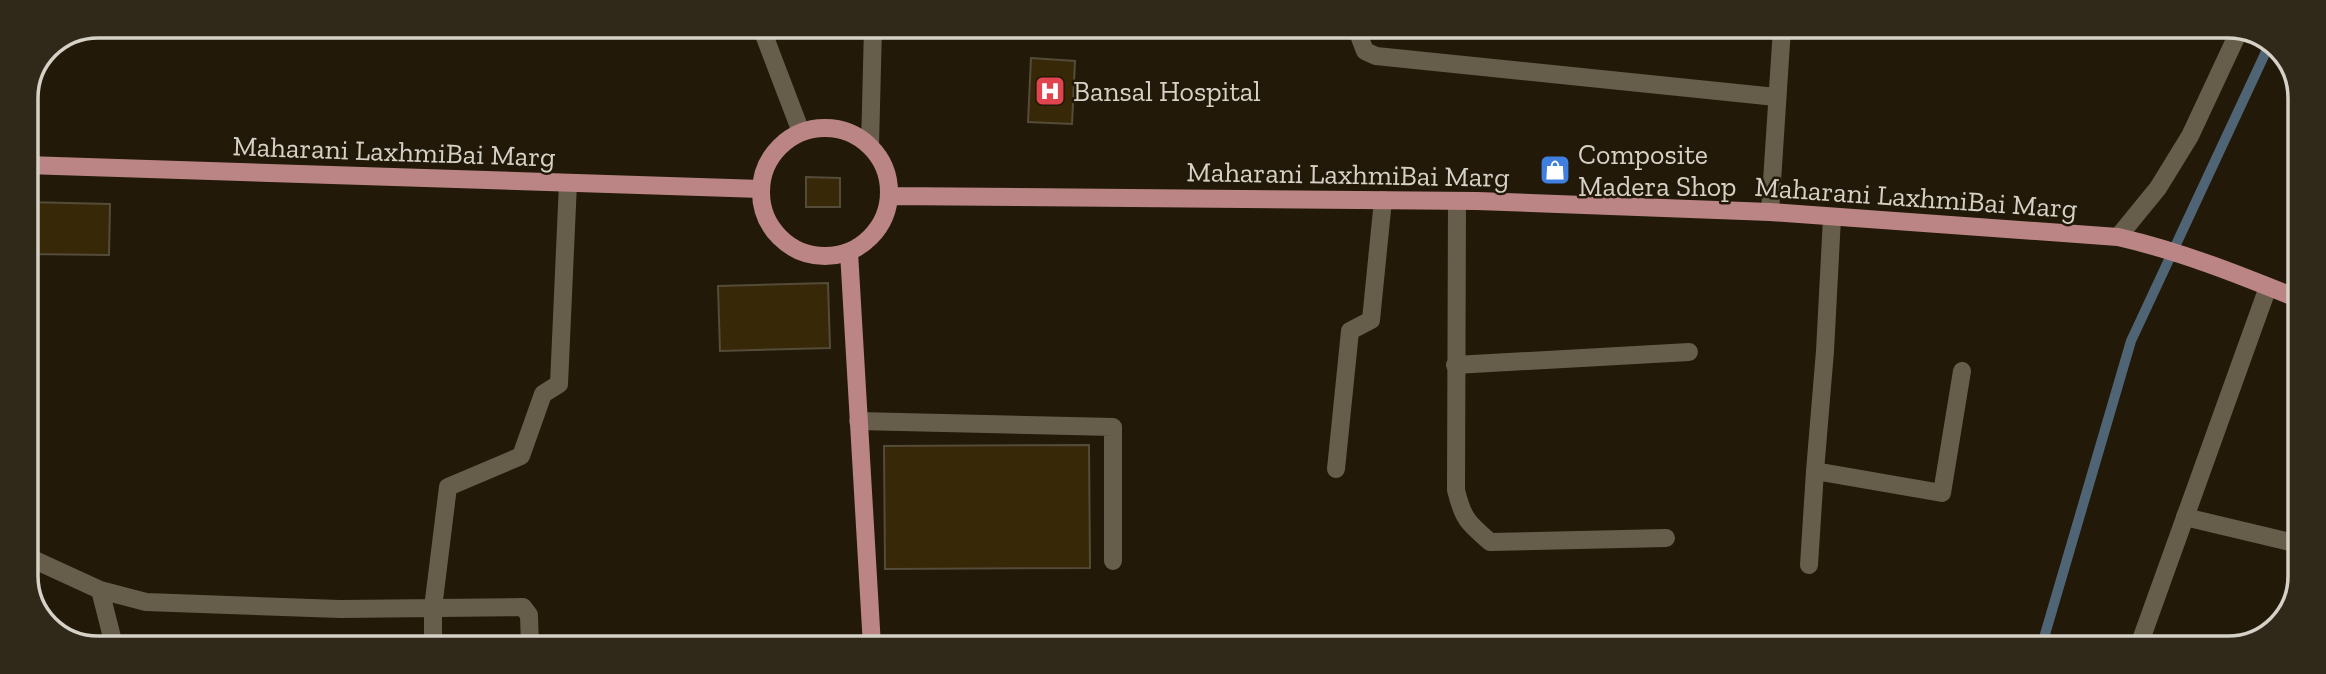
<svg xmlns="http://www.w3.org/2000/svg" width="2326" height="674" viewBox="0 0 2326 674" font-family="'Zilla Slab',serif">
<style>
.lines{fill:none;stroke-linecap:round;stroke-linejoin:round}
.stream{stroke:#4f6475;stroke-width:10}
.building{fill:#372807;stroke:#554b39;stroke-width:2}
.street{stroke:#675d4b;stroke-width:18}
.secondary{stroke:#675d4b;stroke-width:18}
.primary{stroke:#bb8586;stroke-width:18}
.labels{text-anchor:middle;stroke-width:5;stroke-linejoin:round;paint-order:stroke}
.poi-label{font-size:28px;fill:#d6d1c6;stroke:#221909;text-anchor:start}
.street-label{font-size:28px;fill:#d6d1c6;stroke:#221909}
.rim{fill:none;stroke:#d6d1c6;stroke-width:3.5}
</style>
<rect width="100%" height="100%" fill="#221909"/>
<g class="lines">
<path class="stream" d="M 2041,648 L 2131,341 L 2270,43"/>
</g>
<path class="building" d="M 1031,58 L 1075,61 L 1072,124 L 1028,122 Z
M 806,177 L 840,178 L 840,207 L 806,207 Z
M 26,202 L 110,204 L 109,255 L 26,254 Z
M 828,283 L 830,348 L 720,351 L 718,286 Z
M 1089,445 L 1090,568 L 885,569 L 884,446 Z"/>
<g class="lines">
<path class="street" d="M 1360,28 L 1360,38 L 1365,51 L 1376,56 L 1776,97
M 870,146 L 873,27
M 1457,201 L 1456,490 C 1463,519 1468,523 1490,542 L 1666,538
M 1832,218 L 1825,351 L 1815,471 L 1942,493 L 1962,371
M 1455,365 L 1689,352
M 858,421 L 1113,427 L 1113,561
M 1336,469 L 1350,331 L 1371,320 L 1383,200
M 2185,517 L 2298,544
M 26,556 L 100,590 L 146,602 L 340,609 L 523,607 L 529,615 L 530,646
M 1809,565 L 1815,471
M 100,590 L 114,645
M 433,646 L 433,608 L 448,487 L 521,456 L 543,394 L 559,384 L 568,183"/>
<path class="secondary" d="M 761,27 L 801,132
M 1770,212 L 1782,28
M 2118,237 L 2158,188 L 2190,136 L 2240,29
M 2138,648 L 2268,287"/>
<path class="primary" d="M761 192a64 64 0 1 1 128 0a64 64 0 1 1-128 0Z
M 26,165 L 761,189
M 890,196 L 1477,201 L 1770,212 L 2118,237 C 2180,251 2240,275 2299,299
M 849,252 L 872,646"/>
</g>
<defs>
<g id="hospital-square" transform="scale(1.575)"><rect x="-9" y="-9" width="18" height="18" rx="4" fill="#e0444e" stroke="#221909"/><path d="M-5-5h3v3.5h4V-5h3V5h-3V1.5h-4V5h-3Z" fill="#fff"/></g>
<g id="shop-square" transform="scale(1.575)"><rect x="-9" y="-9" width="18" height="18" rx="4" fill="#3f7fe0" stroke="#221909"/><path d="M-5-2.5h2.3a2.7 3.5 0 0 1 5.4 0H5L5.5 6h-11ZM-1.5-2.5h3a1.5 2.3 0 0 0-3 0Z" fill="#fff"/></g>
</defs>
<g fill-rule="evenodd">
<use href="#hospital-square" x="1050" y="91"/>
<use href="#shop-square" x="1555" y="170"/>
</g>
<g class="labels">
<g class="poi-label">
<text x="1073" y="101">Bansal Hospital</text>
<text x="1578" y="164">Composite<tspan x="1578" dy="32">Madera Shop</tspan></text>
</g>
<g class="street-label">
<text transform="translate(394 151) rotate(2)" y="10">Maharani LaxhmiBai Marg</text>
<text transform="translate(1348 174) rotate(1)" y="10">Maharani LaxhmiBai Marg</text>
<text transform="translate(1916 197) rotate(4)" y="10">Maharani LaxhmiBai Marg</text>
</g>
</g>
<path d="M0 0H2326V674H0ZM98 38H2228A60 60 0 0 1 2288 98V576A60 60 0 0 1 2228 636H98A60 60 0 0 1 38 576V98A60 60 0 0 1 98 38Z" fill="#302818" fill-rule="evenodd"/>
<path class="rim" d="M98 38H2228A60 60 0 0 1 2288 98V576A60 60 0 0 1 2228 636H98A60 60 0 0 1 38 576V98A60 60 0 0 1 98 38Z"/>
</svg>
